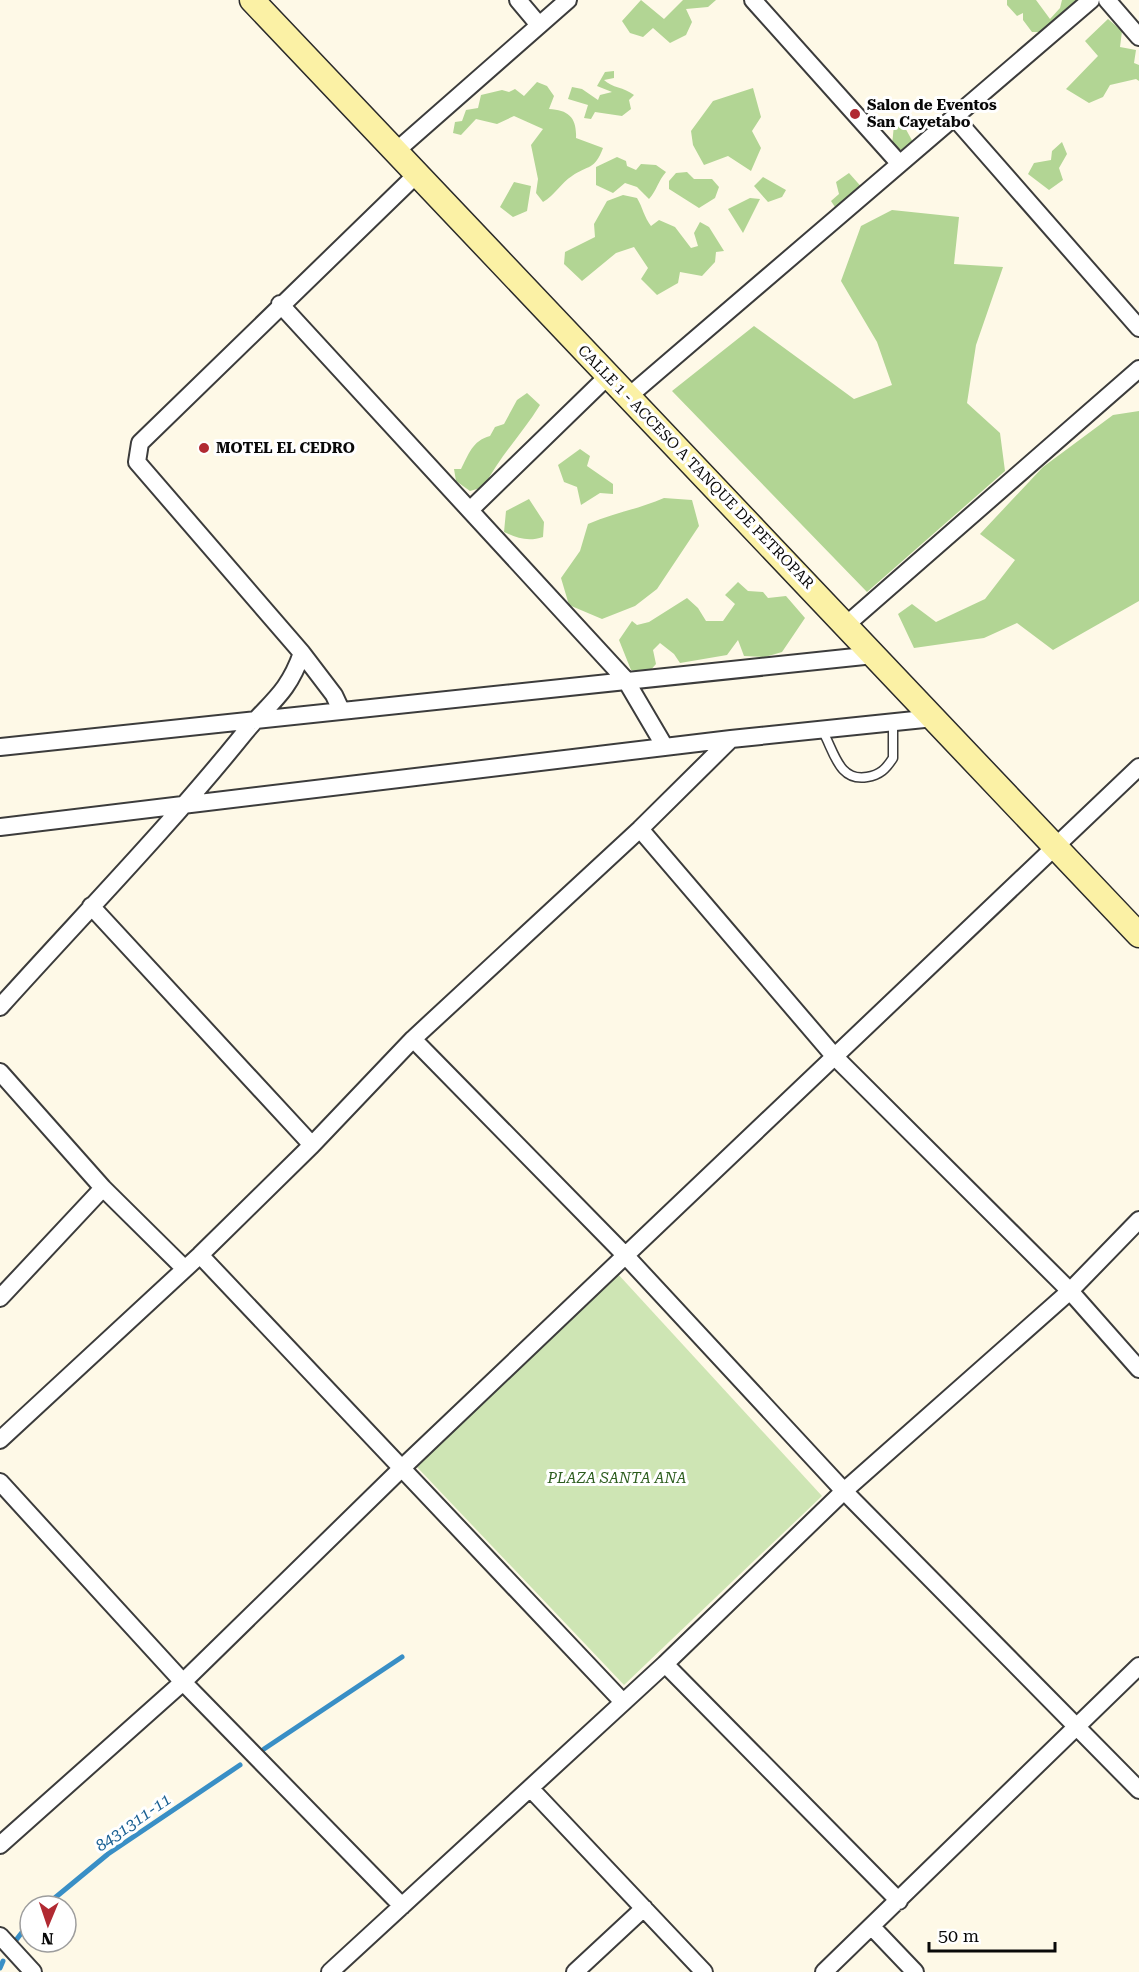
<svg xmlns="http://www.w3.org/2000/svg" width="1139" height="1972" viewBox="0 0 1139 1972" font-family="'Roboto Serif',serif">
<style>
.green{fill:#cee5b4}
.forest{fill:#b2d594}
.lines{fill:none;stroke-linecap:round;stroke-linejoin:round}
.stream{stroke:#398fc6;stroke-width:5}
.lane-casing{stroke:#3c3c3c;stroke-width:11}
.street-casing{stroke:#3c3c3c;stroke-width:20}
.secondary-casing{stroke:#2b2b2b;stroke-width:27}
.lane{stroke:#fff;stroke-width:8}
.street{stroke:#fff;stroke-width:16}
.secondary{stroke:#fbf1a5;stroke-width:24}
.poi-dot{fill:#b12a32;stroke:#fff;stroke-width:2}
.labels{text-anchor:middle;stroke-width:6;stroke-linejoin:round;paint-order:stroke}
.poi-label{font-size:15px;font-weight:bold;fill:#090909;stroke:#fff;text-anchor:start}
.street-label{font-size:15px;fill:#090909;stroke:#fff}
.park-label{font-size:15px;font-style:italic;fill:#2c5d1e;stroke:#fff}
.water-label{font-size:16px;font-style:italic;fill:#1a6093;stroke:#fff}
</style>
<rect width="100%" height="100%" fill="#fef9e7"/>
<path class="green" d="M 617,1273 L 822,1496 L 624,1685 L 416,1466 Z"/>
<path class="forest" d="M 641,0 L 664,19 L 683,0 L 716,0 L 708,7 L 686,9 L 692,22 L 686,35 L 670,43 L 653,28 L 643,37 L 630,33 L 622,21 Z
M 1007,0 L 1036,0 L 1050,19 L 1060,8 L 1062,0 L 1088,0 L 1049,32 L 1032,32 L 1023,20 L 1023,13 L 1017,16 L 1007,5 Z
M 1108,19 L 1122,31 L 1120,47 L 1136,50 L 1134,63 L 1139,65 L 1139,81 L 1136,79 L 1110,85 L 1103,97 L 1089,103 L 1066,89 L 1098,56 L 1085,41 Z
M 614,71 L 614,78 L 604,80 C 612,88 624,87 634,95 L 629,100 L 631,109 L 622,116 L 595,112 L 591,119 L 584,118 L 588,105 L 568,99 L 572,87 L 582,89 L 598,100 L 600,95 L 612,92 L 597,86 L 605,72 Z
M 537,82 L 547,86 L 554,96 L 549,109 C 569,110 577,118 576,138 L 603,148 C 595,170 588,165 572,176 C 561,183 555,195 543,202 L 536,193 L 538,179 L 531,145 L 543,129 L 514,116 L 497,124 L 476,119 L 461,135 L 453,133 L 455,122 L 462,121 L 466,110 L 478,108 L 481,95 L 502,90 L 509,92 L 515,89 L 524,96 Z
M 753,88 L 761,117 L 752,131 L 761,148 L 751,171 L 728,156 L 704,165 L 693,145 L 691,131 L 713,101 Z
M 903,124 L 914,144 L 905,152 L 892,145 L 894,125 Z
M 1062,142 L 1067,154 L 1059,168 L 1063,180 L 1049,190 L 1028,174 L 1034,163 L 1051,160 L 1052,151 Z
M 617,157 L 626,161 L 627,166 L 636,170 L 641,164 L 656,165 L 666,172 C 658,181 657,190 649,199 L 637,187 L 625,183 L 613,193 L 596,185 L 596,167 Z
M 687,172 L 694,179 L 712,179 L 719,187 L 715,198 L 699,208 L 669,189 L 669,181 L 676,173 Z
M 849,173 L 865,191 L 839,213 L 831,201 L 839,194 L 836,182 Z
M 763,177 L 786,190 L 782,197 L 768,202 L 754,186 Z
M 514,182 L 531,186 L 527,211 L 513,217 L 500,207 Z
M 623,195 L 637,198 C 643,208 644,217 651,226 L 659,220 L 675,227 L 691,248 L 698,246 L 694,233 L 700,222 L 709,227 L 724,251 L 716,252 L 715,262 L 702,276 L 680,272 L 678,283 L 657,295 L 641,279 L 648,268 L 634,247 L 616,253 L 582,281 L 564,264 L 565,252 L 595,237 L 594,224 L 607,201 Z
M 750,198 L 760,199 L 743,233 L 728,209 Z
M 892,210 L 959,217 L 954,264 L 1003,267 L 976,345 L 967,403 L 1000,433 L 1005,471 L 867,592 L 672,391 L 754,326 L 854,399 L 892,385 L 877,342 L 841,281 L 861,226 Z
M 527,393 L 540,405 C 522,434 499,457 484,487 L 470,491 L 456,481 L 454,469 L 461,469 C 469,454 472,441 490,436 L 495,427 L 504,424 L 517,400 Z
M 1139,411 L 1139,601 L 1053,650 L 1017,623 L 984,638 L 914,648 L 898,614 L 912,604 L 936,622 L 985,599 L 1015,560 L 980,534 L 1043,467 L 1113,415 Z
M 580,449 L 590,456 L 587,466 L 613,484 L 613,494 L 600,493 L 581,505 L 577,487 L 564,482 L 558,465 Z
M 664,498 L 692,500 L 699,526 L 657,589 L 635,606 L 602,619 L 569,605 L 561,578 L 580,551 L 588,524 C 613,513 639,509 664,498 Z
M 529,499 L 544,522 L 543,537 C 528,542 517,538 504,532 L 506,511 Z
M 738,582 L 748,591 L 763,592 L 768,598 L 786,596 L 805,618 L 782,652 L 765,657 L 744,656 L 738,640 L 727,655 L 680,663 L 674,654 L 660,643 L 653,650 L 656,664 L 648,673 L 631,670 L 619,640 L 632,621 L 637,625 L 649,622 L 687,598 L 698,608 L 706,621 L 723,621 L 735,604 L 725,595 Z"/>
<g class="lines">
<path class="stream" d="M 264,1749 L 402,1657
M 45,1906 L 108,1854 L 240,1765
M 13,1944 L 30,1922
M 0,1968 L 3,1961"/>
<g class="lane-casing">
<path id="lane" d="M 822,730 C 834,750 838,782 867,777 C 880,775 886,769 893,758 L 893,723"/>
</g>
<g class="street-casing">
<path id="street" d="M 518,0 L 539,25
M 753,0 L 899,163
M 1107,0 L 1139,37
M 954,117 L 1139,328
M 395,152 L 568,0
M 280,304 L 625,679 L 665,747
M 629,396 L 1091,0
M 470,510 L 609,375
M 846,625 L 1139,369
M 341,710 L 334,695 L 302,653 L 137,462 L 140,443 L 417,174
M 0,747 L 874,655
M 0,827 L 731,739 L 934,718
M 640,829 L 835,1057 L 1070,1291 L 1139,1369
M 91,906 L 312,1145
M 0,1007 C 81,917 166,830 242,736 C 268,703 287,696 302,653
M 413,1039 L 625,1255 L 844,1491 L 1139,1790
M 0,1072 L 103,1188 L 185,1269
M 200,1255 L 623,1702
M 0,1298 L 103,1188
M 0,1440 L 200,1255 L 312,1145 L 413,1039 L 640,829 L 731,739
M 0,1482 L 183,1682 L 402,1906
M 665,1664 L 899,1901
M 530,1788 L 704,1972
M 0,1845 L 183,1682 L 403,1467 L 1139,767
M 872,1927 L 915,1972
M 0,1936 L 33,1972
M 330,1972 L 665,1664 L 844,1491 L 1070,1291 L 1139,1220
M 575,1972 L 644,1908
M 824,1972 L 1139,1666"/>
</g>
<g class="secondary-casing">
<path id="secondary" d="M 252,0 L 1139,935"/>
</g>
<use href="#lane" class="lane"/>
<use href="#street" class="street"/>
<use href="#secondary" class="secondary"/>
</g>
<g class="poi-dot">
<circle cx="855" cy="114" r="6"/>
<circle cx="204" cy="448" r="6"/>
</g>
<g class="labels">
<g class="poi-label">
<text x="867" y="110">Salon de Eventos<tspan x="867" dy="17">San Cayetabo</tspan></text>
<text x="216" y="453">MOTEL EL CEDRO</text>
</g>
<g class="street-label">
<text transform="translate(696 467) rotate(46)" y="5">CALLE 1 - ACCESO A TANQUE DE PETROPAR</text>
</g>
<g class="park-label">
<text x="617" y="1483">PLAZA SANTA ANA</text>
</g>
<g class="water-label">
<text transform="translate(133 1822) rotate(-35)" y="6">8431311-11</text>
</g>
</g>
<g transform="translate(48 1924) rotate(182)"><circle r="28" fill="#ffffff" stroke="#9d9d9d" stroke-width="1.5"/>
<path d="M0-4.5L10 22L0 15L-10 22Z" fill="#b12a32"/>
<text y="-9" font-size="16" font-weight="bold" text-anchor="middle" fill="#090909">N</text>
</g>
<path d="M929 1942v9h126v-9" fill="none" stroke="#090909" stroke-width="3"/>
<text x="938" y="1942" font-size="18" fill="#090909" stroke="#ffffff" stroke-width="4.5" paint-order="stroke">50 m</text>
</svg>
